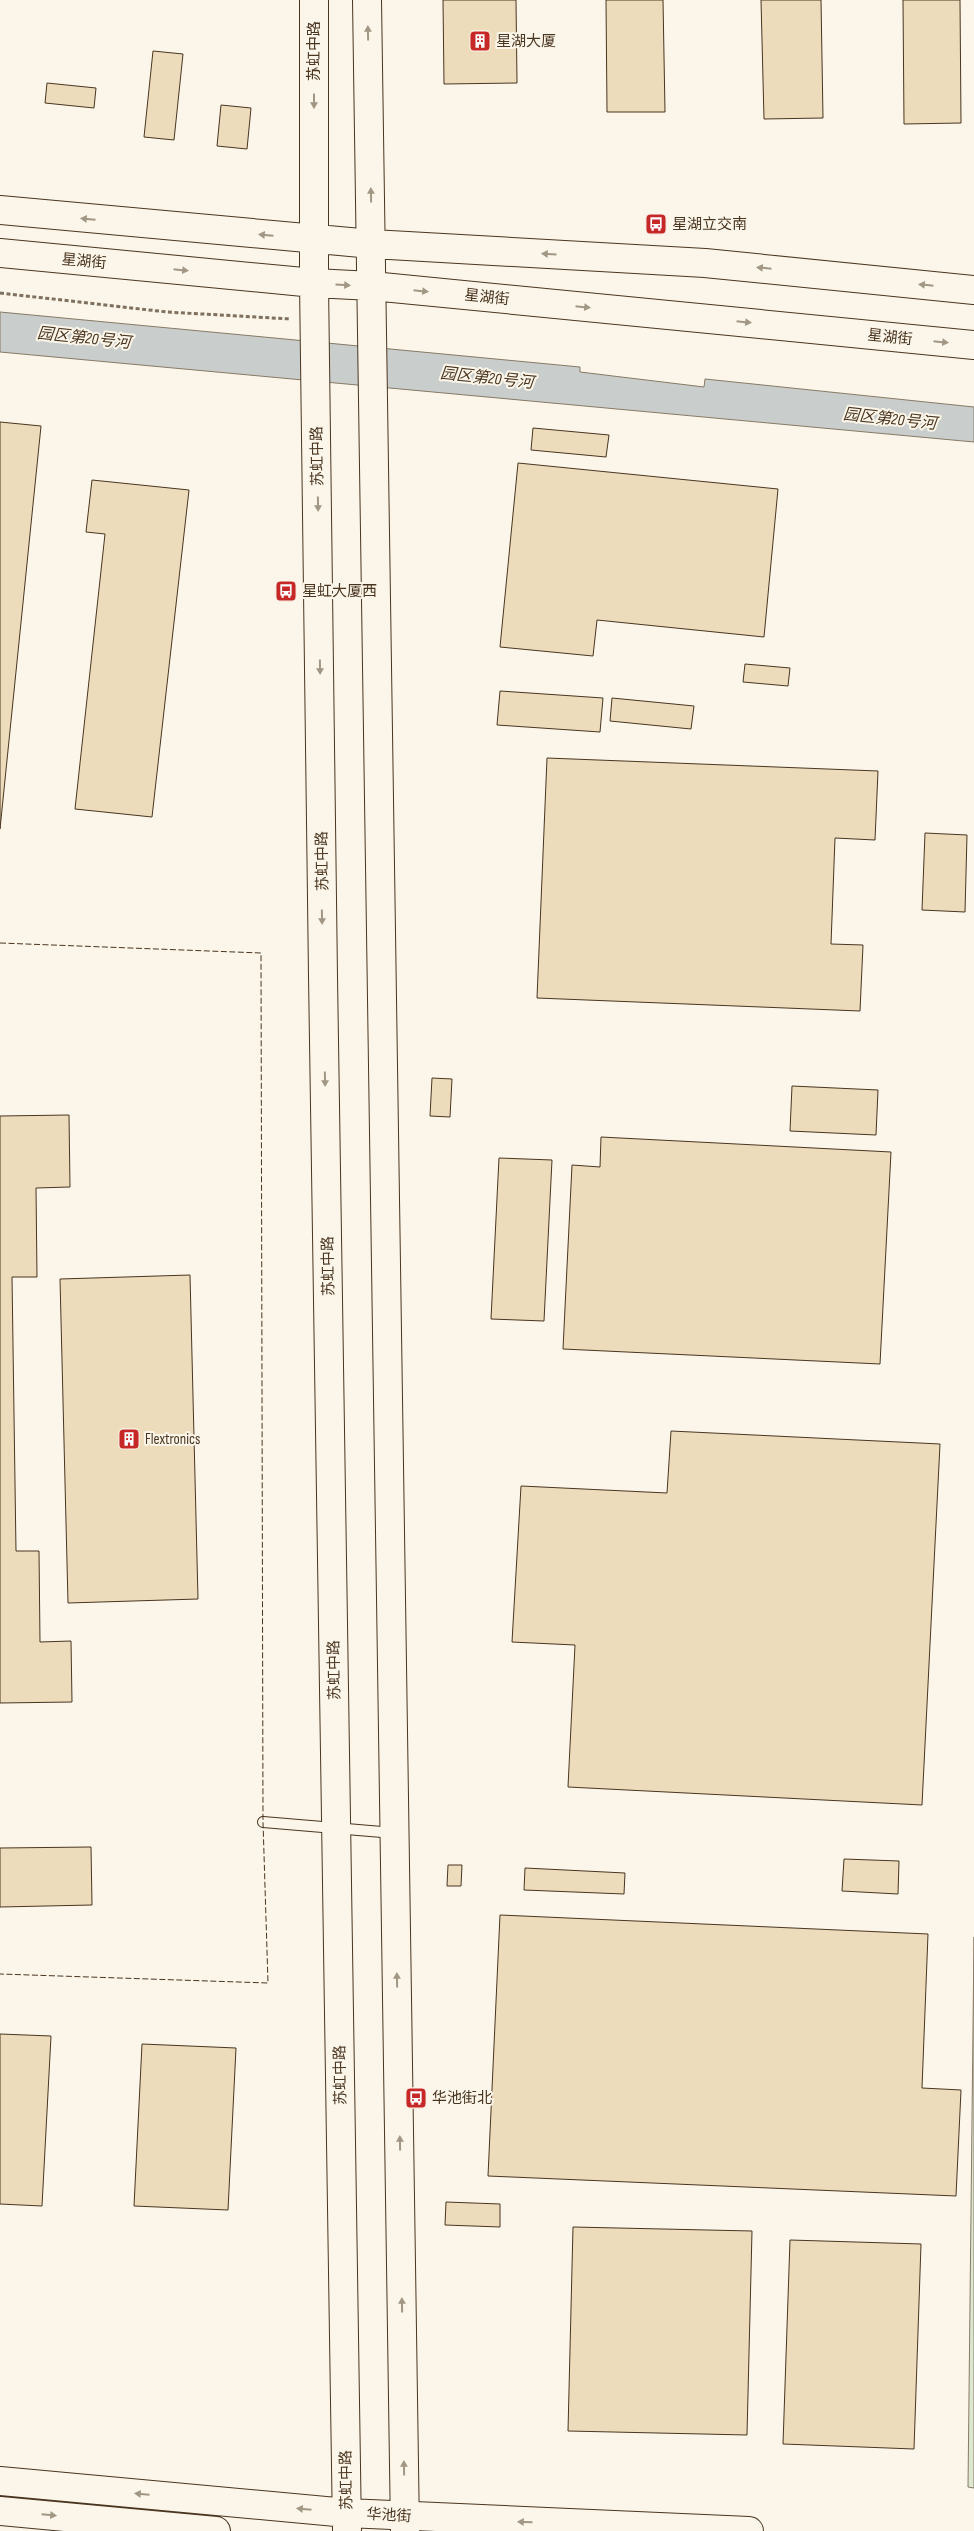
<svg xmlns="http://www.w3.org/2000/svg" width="974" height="2531" viewBox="0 0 974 2531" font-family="'Sofia Sans Condensed','Noto Sans SC',sans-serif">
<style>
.green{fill:#dce7d0;stroke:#887966}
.water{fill:#c9cecd;stroke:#887966}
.building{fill:#ecdcbc;stroke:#4a3520}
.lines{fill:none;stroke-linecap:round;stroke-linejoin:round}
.service-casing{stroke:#4a3520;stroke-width:12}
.primary-casing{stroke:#4a3520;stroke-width:30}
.path{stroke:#7f6f5c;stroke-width:3;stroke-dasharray:4 2.5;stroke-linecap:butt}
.service{stroke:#fbf6e9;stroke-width:10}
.primary{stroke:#fbf6e9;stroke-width:28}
.fence{stroke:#4a3520;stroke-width:1;stroke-dasharray:6 2.5;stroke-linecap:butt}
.oneway{fill:#a29684}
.labels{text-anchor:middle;stroke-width:4;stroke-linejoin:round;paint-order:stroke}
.poi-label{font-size:15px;fill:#4a3520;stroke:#fbf6e9;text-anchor:start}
.street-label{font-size:15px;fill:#4a3520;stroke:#fbf6e9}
.water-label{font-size:16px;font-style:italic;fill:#4a3520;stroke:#fbf6e9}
</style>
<rect width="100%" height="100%" fill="#fbf6e9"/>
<path class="green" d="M 974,1937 L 974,2488 L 968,2487 Z"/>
<path class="water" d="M 0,312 L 580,367 L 580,372 L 704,387 L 705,379 L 974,407 L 974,442 L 0,352 Z"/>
<path class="building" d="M 443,0 L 516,0 L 517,83 L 444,84 Z
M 606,0 L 663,0 L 665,112 L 607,112 Z
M 761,0 L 821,0 L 823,118 L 764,119 Z
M 903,0 L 960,0 L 961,123 L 904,124 Z
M 153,51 L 183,54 L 174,140 L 144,137 Z
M 47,83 L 96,88 L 94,108 L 45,103 Z
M 221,105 L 251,108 L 247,149 L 217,146 Z
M 0,422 L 41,426 L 0,829 Z
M 533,428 L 609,435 L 606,457 L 531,450 Z
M 518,463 L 778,489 L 764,637 L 597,620 L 593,656 L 500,647 Z
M 92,480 L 189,490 L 152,817 L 75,809 L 105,534 L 86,532 Z
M 745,664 L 790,668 L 788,686 L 743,682 Z
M 500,691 L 603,698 L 600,732 L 497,725 Z
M 612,698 L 694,706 L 691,729 L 610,721 Z
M 547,758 L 878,771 L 875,840 L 835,838 L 831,944 L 863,945 L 860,1011 L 537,998 Z
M 925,833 L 967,835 L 965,912 L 922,910 Z
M 432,1078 L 452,1079 L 450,1117 L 430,1116 Z
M 792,1086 L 878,1090 L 876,1135 L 790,1131 Z
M 69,1115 L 70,1187 L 36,1188 L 37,1277 L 12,1277 L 16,1551 L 39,1551 L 40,1642 L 71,1641 L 72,1702 L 0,1703 L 0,1116 Z
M 601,1137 L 891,1152 L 880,1364 L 563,1349 L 572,1165 L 600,1167 Z
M 499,1158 L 552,1160 L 544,1321 L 491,1319 Z
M 190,1275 L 198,1599 L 68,1603 L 60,1279 Z
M 671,1431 L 940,1444 L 922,1805 L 568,1787 L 575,1645 L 512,1642 L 521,1486 L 667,1493 Z
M 91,1847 L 92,1905 L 0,1907 L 0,1848 Z
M 844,1859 L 899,1861 L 898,1894 L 842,1891 Z
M 448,1865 L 462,1865 L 461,1886 L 447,1886 Z
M 525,1868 L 625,1873 L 624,1894 L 524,1890 Z
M 500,1915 L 928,1934 L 922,2088 L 961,2090 L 956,2196 L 488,2176 Z
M 0,2034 L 51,2036 L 42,2206 L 0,2204 Z
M 142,2044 L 236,2048 L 228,2210 L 134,2206 Z
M 446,2202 L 500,2204 L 500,2227 L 445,2225 Z
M 573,2227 L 752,2231 L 747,2435 L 568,2431 Z
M 790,2240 L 921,2244 L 914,2449 L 783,2444 Z"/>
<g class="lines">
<g class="service-casing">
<path id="service" d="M 263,1822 L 394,1833"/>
</g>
<g class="primary-casing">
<path id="primary" d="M 314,0 L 314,283 L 323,976 L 347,2531
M 367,0 L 405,2531
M 0,210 L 372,244 L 705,263 L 974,290
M 0,253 L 314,283 L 372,286 L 974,345
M 0,2481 L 347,2513 L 749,2531
M 0,2511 L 216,2531"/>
</g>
<path class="path" d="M 0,293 L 167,312 L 291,319"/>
<use href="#service" class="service"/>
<use href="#primary" class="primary"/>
<path class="fence" d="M 0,943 L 261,953 L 263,1822 L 268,1983 L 0,1974"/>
</g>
<defs><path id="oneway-solid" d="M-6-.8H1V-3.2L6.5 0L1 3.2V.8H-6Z" transform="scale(1.25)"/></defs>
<g class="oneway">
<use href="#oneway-solid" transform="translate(368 33) rotate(-91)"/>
<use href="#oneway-solid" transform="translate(314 101) rotate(90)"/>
<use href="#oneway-solid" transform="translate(371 195) rotate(-91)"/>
<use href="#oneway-solid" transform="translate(88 219) rotate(-175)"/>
<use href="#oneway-solid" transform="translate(266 235) rotate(-175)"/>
<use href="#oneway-solid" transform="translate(549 254) rotate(-177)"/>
<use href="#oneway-solid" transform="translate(764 268) rotate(-174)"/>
<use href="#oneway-solid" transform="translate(181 270) rotate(6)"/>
<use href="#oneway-solid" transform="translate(343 285) rotate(3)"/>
<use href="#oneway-solid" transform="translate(926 285) rotate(-174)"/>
<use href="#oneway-solid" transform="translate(421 291) rotate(6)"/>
<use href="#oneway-solid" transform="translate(583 307) rotate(6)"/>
<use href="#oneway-solid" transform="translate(744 322) rotate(6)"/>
<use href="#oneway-solid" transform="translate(941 342) rotate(6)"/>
<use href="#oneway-solid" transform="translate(318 504) rotate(89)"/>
<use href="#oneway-solid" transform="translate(320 667) rotate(89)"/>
<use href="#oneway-solid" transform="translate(322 917) rotate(89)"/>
<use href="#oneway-solid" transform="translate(325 1079) rotate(89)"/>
<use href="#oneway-solid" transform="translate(397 1980) rotate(-91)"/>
<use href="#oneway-solid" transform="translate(400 2143) rotate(-91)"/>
<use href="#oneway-solid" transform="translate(402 2305) rotate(-91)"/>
<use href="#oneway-solid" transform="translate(404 2468) rotate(-91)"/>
<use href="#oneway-solid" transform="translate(142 2494) rotate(-175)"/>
<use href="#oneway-solid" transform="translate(304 2509) rotate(-175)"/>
<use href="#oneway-solid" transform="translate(49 2515) rotate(5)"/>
<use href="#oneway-solid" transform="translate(525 2522) rotate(-178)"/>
</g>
<defs>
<g id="building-square" transform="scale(1.125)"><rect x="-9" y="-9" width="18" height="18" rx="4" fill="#c62828" stroke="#fbf6e9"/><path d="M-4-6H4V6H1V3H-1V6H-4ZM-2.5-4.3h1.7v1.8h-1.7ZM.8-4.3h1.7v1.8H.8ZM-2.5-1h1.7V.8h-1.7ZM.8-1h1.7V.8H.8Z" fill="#fff"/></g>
<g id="bus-square" transform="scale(1.125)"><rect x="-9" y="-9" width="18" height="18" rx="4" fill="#c62828" stroke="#fbf6e9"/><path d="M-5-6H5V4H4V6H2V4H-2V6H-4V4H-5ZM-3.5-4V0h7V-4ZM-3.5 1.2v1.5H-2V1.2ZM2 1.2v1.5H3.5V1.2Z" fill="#fff"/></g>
</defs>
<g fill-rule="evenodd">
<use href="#building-square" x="480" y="41"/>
<use href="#bus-square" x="656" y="224"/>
<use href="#bus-square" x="286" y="591"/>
<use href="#building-square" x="129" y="1439"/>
<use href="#bus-square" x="416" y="2098"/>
</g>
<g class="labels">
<g class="poi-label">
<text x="496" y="46">星湖大厦</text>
<text x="672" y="229">星湖立交南</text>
<text x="302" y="596">星虹大厦西</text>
<text x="145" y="1444">Flextronics</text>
<text x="432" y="2103">华池街北</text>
</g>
<g class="street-label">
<text transform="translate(314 51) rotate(-90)" y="5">苏虹中路</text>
<text transform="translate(84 261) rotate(5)" y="5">星湖街</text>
<text transform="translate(487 297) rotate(6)" y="5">星湖街</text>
<text transform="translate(890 337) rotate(6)" y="5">星湖街</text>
<text transform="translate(317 456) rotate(-91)" y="5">苏虹中路</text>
<text transform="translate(322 861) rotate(-91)" y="5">苏虹中路</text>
<text transform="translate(328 1266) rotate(-91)" y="5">苏虹中路</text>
<text transform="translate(334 1670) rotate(-91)" y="5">苏虹中路</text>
<text transform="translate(340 2075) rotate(-91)" y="5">苏虹中路</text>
<text transform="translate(346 2480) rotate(-91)" y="5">苏虹中路</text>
<text transform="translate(389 2515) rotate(3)" y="5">华池街</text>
</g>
<g class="water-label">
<text transform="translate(84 337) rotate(6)" y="6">园区第20号河</text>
<text transform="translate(487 377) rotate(6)" y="6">园区第20号河</text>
<text transform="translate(890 418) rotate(6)" y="6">园区第20号河</text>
</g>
</g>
</svg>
